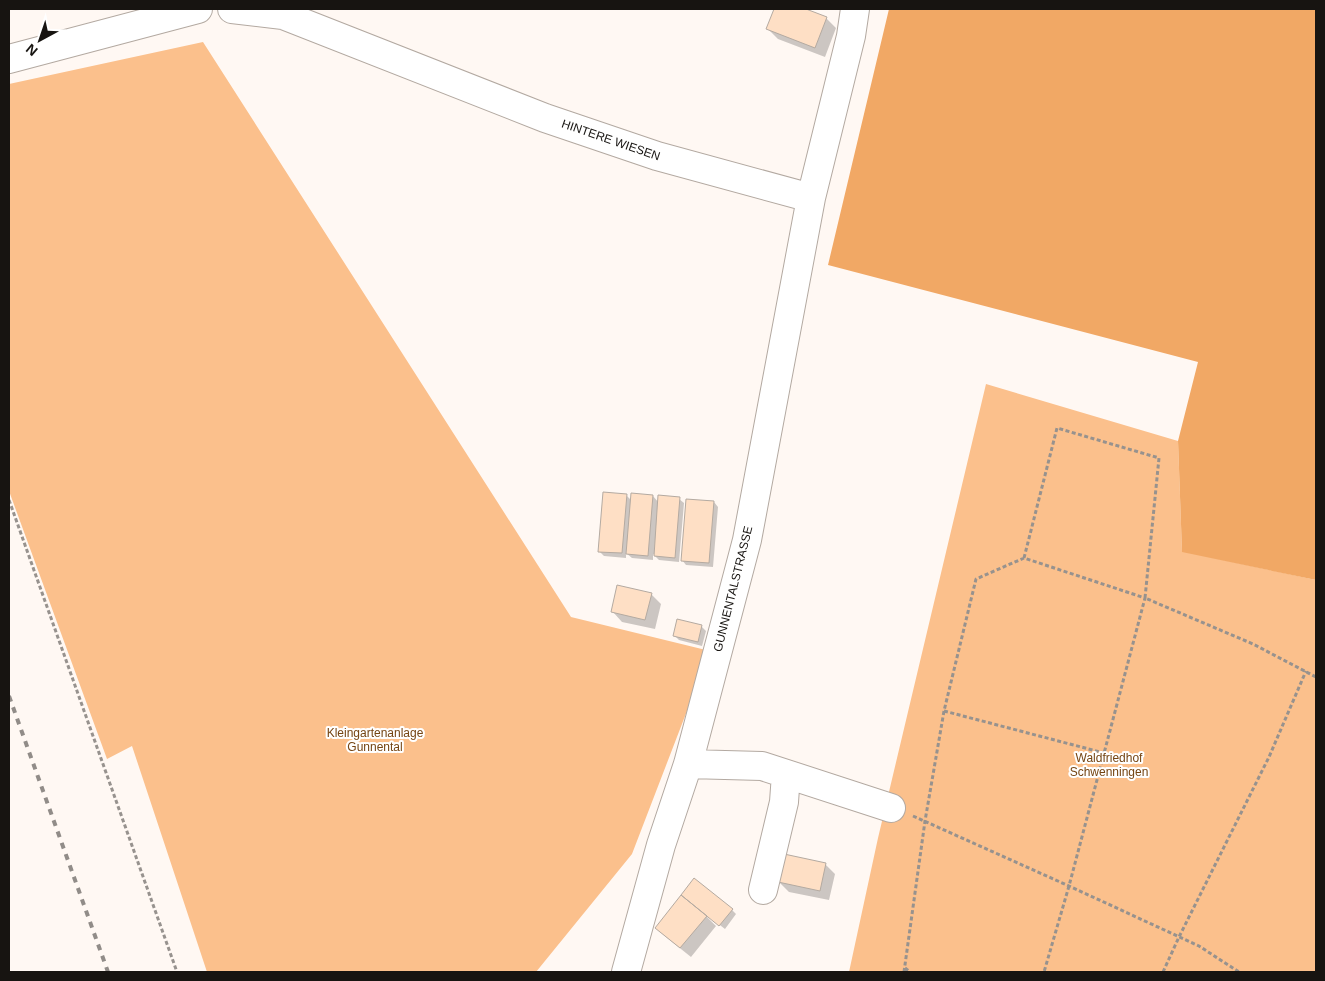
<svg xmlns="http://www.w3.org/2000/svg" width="1325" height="981" viewBox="0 0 1325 981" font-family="Helvetica,sans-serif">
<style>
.green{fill:#fbc08c}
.forest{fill:#f1a865}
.shadow{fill:#0003}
.building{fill:#fedfc5;stroke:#b4aaa1}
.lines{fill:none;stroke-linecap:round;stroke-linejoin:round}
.minor-casing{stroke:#b3a9a1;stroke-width:30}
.path{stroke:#97928e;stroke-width:3;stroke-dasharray:4 2.5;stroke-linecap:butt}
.minor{stroke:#fff;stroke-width:28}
.rail{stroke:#918c88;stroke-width:4;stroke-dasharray:6 6;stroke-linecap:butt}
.labels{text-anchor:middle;stroke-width:4;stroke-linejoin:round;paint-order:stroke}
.street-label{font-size:12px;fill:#171411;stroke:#fff}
.park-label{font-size:12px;fill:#754513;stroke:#fff}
</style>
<rect width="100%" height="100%" fill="#fff8f3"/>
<path class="green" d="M 203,42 L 571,617 L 710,651 L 632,854 L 536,972 L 207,972 L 132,746 L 107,759 L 9,491 L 9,84 Z
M 986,384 L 1178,441 L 1182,551 L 1316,580 L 1316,972 L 849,972 L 878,838 Z"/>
<path class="forest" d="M 889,9 L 1316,9 L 1316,580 L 1182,552 L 1178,441 L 1198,362 L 828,265 Z"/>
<path class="shadow" d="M 776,9 L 802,9 L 826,18 L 836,28 L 825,57 L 778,39 L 768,29 Z
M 626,495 L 632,501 L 653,496 L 659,503 L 679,499 L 684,503 L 679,562 L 659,560 L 653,554 L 653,560 L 632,558 L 626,553 L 626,558 L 604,556 L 599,551 Z
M 714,502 L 718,507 L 713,567 L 686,565 L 682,560 Z
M 651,594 L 661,604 L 655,629 L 622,622 L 613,612 Z
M 701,626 L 706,631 L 702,646 L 679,640 L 674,635 Z
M 825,864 L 835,874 L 829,900 L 789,892 L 779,882 Z
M 732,910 L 736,914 L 725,929 L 708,916 L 707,917 L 716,926 L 691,957 L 666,937 L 656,928 Z"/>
<path class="building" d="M 774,9 L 806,9 L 827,17 L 815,48 L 766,29 Z
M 603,492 L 627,494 L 622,553 L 598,552 Z
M 631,493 L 653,495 L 648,556 L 626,554 Z
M 658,495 L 680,497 L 675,558 L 654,556 Z
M 686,499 L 714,501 L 709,563 L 681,561 Z
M 617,585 L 652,593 L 645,620 L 611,612 Z
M 677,619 L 702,625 L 698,642 L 673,636 Z
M 784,854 L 826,863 L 820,891 L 778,882 Z
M 694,878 L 733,909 L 719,926 L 681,895 Z
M 681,895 L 707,916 L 680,948 L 655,928 Z"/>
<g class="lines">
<g class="minor-casing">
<path id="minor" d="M 232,9 L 283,15 L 545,118 L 657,156 L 811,198
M 9,59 L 198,9
M 688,764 L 762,766 L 891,808
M 763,890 L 784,802 L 786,774
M 626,972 L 661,845 L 688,764 L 747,540 L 811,198 L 851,36 L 855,9"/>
</g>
<path class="path" d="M 9,500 L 177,972
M 1024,558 L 1057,428 L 1159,458 L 1145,598 L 1253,644 L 1316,677
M 944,711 L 1104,753
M 913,816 L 1069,886 L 1199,946 L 1239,972
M 905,968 L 910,972
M 904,972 L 925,821 L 944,711 L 976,579 L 1024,558 L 1145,598 L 1069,886 L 1044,972
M 1163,972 L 1179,937 L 1269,757 L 1306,671"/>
<use href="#minor" class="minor"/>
<path class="rail" d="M 9,696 L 108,972"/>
</g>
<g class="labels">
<g class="street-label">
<text transform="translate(611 140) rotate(19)" y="4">HINTERE WIESEN</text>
<text transform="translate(733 589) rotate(-76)" y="4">GUNNENTALSTRASSE</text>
</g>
<g class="park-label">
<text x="375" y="737">Kleingartenanlage<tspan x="375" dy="14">Gunnental</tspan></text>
<text x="1109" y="762">Waldfriedhof<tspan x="1109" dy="14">Schwenningen</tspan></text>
</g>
</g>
<rect width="1325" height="981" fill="none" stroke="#171411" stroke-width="20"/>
<g transform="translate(40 40) rotate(220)" stroke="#ffffff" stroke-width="4" paint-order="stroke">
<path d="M0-4L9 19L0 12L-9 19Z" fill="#171411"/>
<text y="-8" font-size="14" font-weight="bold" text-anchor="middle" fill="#171411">N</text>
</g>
</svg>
